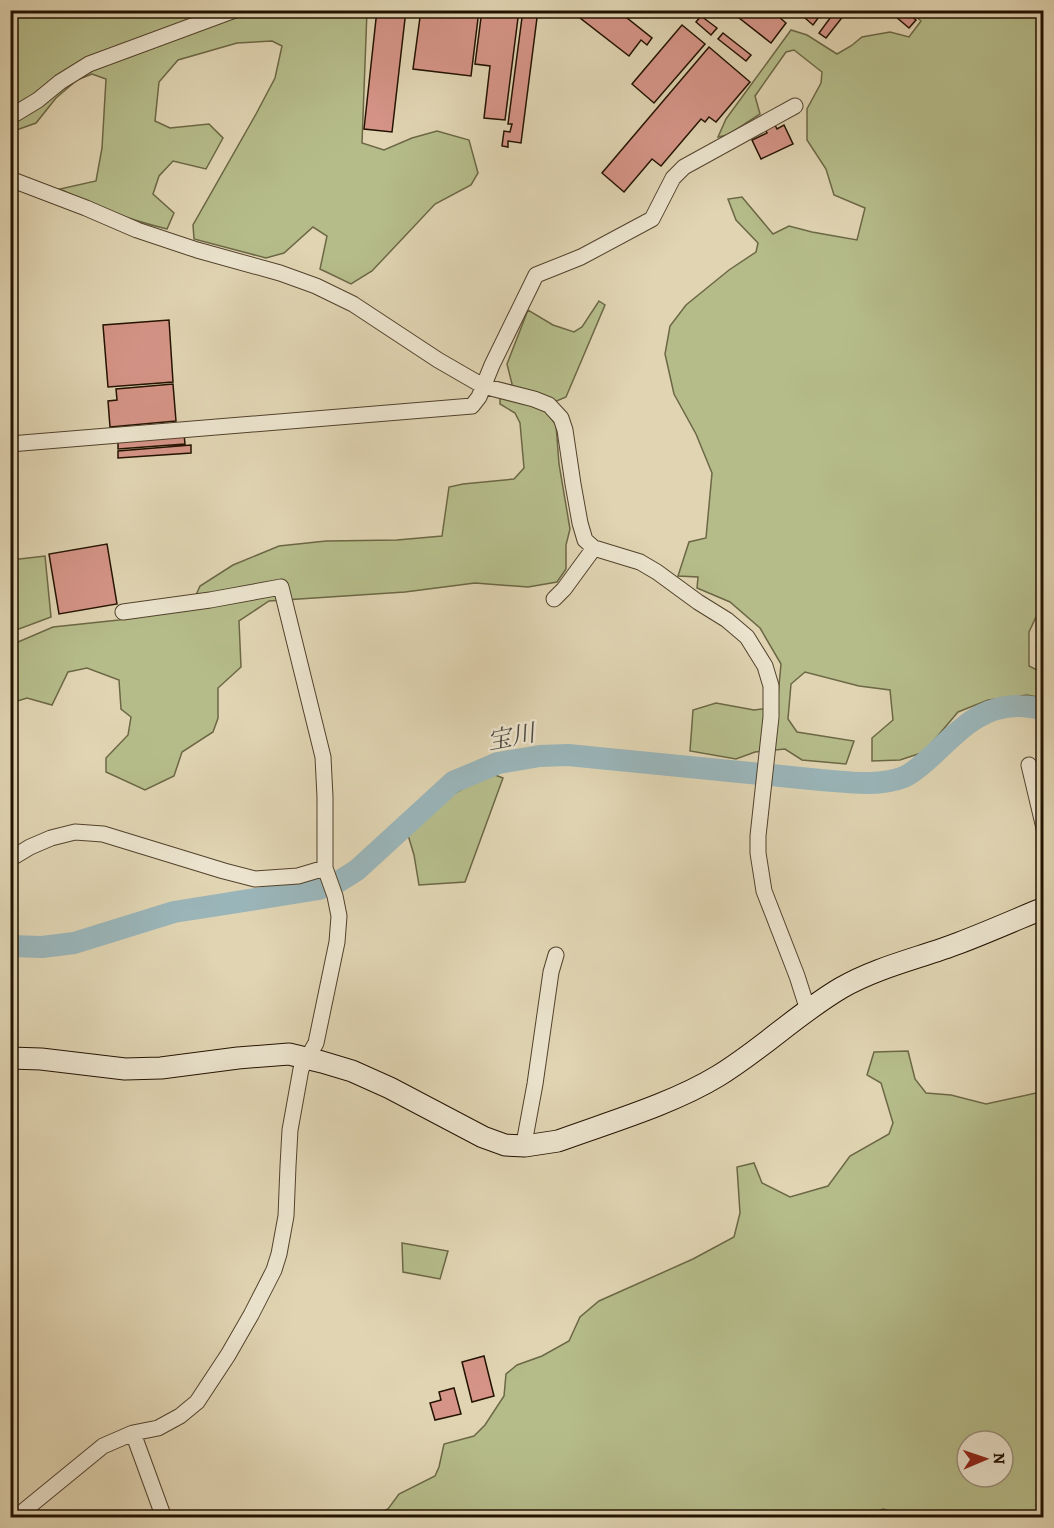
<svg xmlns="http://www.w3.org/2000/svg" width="1054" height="1528" viewBox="0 0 1054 1528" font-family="Alegreya,'Noto Serif JP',serif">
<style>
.green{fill:#b5bc8a;stroke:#6c6745;stroke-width:1.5;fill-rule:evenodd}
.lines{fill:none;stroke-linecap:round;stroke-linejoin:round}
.river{stroke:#9ab5b9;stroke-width:22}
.building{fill:#d59487;stroke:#231200;stroke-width:1.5}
.street-casing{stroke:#52422c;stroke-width:17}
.secondary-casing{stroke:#231200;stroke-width:23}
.street{stroke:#ebe3cd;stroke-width:15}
.secondary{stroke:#ebe3cd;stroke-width:21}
.labels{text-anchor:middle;stroke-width:5;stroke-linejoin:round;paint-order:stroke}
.water-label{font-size:24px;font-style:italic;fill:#4d4b41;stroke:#ebe3cd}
</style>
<rect width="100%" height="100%" fill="#e0d4b2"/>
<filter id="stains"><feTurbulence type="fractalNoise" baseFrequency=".00333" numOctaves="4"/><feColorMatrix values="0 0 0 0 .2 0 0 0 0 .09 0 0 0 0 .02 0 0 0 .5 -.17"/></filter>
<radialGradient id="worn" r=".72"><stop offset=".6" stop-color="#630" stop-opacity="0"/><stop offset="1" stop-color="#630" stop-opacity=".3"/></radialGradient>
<path class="green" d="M 955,10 L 1043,11 L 1044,600 L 1029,632 L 1029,666 L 1043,673 L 1043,698 L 1027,695 L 988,700 L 958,712 L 924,752 L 900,760 L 872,761 L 872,738 L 893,720 L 890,690 L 859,686 L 805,672 L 791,684 L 788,719 L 797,732 L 854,741 L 846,764 L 802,760 L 785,749 L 755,752 L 736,759 L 690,751 L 693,710 L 716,703 L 754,710 L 777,707 L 781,664 L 760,628 L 730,602 L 697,588 L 698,577 L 678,576 L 689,542 L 706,538 L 712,473 L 696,434 L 674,394 L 665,354 L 670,326 L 686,305 L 729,270 L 756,252 L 758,243 L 736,220 L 728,199 L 742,197 L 773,234 L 789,226 L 812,232 L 857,240 L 865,208 L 834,195 L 826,169 L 807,140 L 807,109 L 821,83 L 822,72 L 794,50 L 786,52 L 755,96 L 760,114 L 728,135 L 718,137 L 726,119 L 791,30 L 807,35 L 837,54 L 851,46 L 862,37 L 890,32 L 909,37 L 921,21 L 910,11 L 930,11 L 950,13 Z
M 10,11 L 367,11 L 362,143 L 384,150 L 412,138 L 437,131 L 469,140 L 478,173 L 471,185 L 435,204 L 372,271 L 351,284 L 320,269 L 327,236 L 313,227 L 284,253 L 266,258 L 194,239 L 193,225 L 256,114 L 275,78 L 282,46 L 272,41 L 237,43 L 178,60 L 159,82 L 155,121 L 170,128 L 209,124 L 223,138 L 206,169 L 173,161 L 159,176 L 153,194 L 174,213 L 167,229 C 130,220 94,207 60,189 L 96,181 L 102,148 L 106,79 L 92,74 L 77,80 L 56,98 L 36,123 L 11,132 Z
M 599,301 L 605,305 L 566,397 L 554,402 L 550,417 L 556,425 L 559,464 L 570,529 L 566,545 L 566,569 L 557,582 L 528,587 L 475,583 L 405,592 L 269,601 L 239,621 L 241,667 L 218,688 L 218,718 L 213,732 L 182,752 L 174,776 L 145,790 L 106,772 L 106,758 L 128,735 L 131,717 L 121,709 L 119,680 L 87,668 L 68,672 L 52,705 L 27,698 L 11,703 L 11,645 L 53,627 L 119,620 L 191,606 L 200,586 L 233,565 L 279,546 L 326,541 L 397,540 L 442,536 L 449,487 L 463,484 L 514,479 L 524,468 L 520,423 L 515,413 L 500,404 L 500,398 L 506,396 L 512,384 L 507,364 L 528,310 L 553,325 L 574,332 L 582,327 Z
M 45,556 L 51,617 L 11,632 L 11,560 Z
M 495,775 L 503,778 L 465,882 L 419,885 L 414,855 L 408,835 L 450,796 L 476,781 Z
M 908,1051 L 915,1079 L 926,1093 L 951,1095 L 986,1104 L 1036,1093 L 1043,1093 L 1043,1517 L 907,1517 L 905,1514 L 883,1509 L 861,1518 L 371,1517 L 388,1509 L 399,1494 L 435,1476 L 439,1467 L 444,1444 L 474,1436 L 485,1425 L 504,1396 L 506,1374 L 517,1365 L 542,1356 L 569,1341 L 580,1317 L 599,1301 L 693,1259 L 734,1237 L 740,1213 L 737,1167 L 754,1163 L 762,1183 L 790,1197 L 828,1186 L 850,1156 L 889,1134 L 893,1123 L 881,1083 L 867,1075 L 874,1052 ZM 967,1441 L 1003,1441 L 1003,1477 L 967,1477 Z
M 402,1243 L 448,1251 L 440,1279 L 403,1272 Z"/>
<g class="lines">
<path class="river" d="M 10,946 L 42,947 L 74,943 L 174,912 L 319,889 L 338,882 L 357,870 L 453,782 L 498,763 L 540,756 L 568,755 L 821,780 C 848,782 878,787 904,777 C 915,772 925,762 934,754 C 959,730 982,705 1020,706 C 1028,706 1036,708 1044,709"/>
</g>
<path class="building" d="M 377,10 L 406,10 L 392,132 L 364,129 Z
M 421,10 L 479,10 L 471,76 L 413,69 Z
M 482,10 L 519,10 L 505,120 L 484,118 L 490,66 L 475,64 Z
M 523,10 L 538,10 L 521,143 L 508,141 L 508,147 L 502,146 L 504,131 L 510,132 L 512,124 L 508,124 Z
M 578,10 L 617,10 L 652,38 L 647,45 L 641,40 L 629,56 L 575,14 Z
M 729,10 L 771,10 L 786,23 L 771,43 Z
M 811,10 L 824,10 L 813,25 L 805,18 Z
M 836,10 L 848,10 L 826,38 L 819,33 Z
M 888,10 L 904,10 L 916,20 L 909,28 Z
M 701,16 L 717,28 L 711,35 L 696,22 Z
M 682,25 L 705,44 L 654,103 L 632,84 Z
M 723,33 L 751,55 L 746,61 L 718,39 Z
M 709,47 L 750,82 L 716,122 L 709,117 L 705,122 L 701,119 L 661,166 L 652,159 L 624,192 L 602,173 Z
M 775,125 L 777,129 L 784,125 L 793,144 L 761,159 L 752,140 L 767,133 L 765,129 Z
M 169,320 L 173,382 L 108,387 L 103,325 Z
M 173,384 L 176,421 L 110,427 L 108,401 L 117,400 L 116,389 Z
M 184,434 L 185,444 L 118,449 L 118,439 Z
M 191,445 L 191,453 L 118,458 L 118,451 Z
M 107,544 L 117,604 L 59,614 L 49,554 Z
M 484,1356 L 494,1396 L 472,1402 L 462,1362 Z
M 454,1388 L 461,1414 L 435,1420 L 430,1403 L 441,1400 L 439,1392 Z"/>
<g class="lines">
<g class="street-casing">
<path id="street" d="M 10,117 L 38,100 L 60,82 L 89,64 L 235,10
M 10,179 L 86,208 L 137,230 L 197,250 L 280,273 L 316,286 L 353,304 L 438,360 L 483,386 L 534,399 L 549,405 L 561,418 L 565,430 L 573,484 L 580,523 L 585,540 L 594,548 L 640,562 L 657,572 L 698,602 L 727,620 L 747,637 L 765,666 L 771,686 L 771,717 L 758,836 L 758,853 L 764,891 L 797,976 L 805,1001 L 810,1009
M 10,444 L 472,406 L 479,397 L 492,365 L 536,275 L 581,257 L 652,219 L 673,178 L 684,167 L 795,106
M 554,599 L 564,589 L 594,548
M 1029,765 L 1044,828
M 10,859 L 30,847 L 51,838 L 75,832 L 103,834 L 224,871 L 255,879 L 298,876 L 325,868
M 525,1146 L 525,1138 L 535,1084 L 551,972 L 556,955
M 133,1433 L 164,1518
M 15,1518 L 103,1446 L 133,1433 L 158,1428 L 180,1416 L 197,1402 L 228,1355 L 251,1315 L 274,1270 L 279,1254 L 286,1216 L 288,1166 L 290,1130 L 301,1069 L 316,1043 L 337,942 L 339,916 L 335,896 L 325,868 L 325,797 L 323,757 L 281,587 L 210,600 L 123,612"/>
</g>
<g class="secondary-casing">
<path id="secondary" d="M 10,1058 L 41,1059 L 125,1069 L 161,1068 L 238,1058 L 289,1054 L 322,1062 L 352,1071 L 390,1088 L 483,1137 L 505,1145 L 525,1146 L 558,1141 C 610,1122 672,1104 718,1076 C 761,1050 797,1014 841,988 C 877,967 920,958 959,943 C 988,932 1015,920 1044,908"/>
</g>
<use href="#street" class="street"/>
<use href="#secondary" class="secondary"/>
</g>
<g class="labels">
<g class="water-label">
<text transform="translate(511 737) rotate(-11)" y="8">宝川</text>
</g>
</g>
<rect width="1054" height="1528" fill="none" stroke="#e0d4b2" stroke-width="36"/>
<rect x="12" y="12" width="1030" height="1504" fill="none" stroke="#231200" stroke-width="3"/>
<rect x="18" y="18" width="1018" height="1492" fill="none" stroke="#231200" stroke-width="1.5"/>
<g transform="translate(985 1459) rotate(88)"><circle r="28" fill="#ebe3cd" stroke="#9b8f7b" stroke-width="1.5"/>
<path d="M0-4.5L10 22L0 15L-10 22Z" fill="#8f2418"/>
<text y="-9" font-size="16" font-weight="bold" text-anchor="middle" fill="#231200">N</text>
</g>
<rect width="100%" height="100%" filter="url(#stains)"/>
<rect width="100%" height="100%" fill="url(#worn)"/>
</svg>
